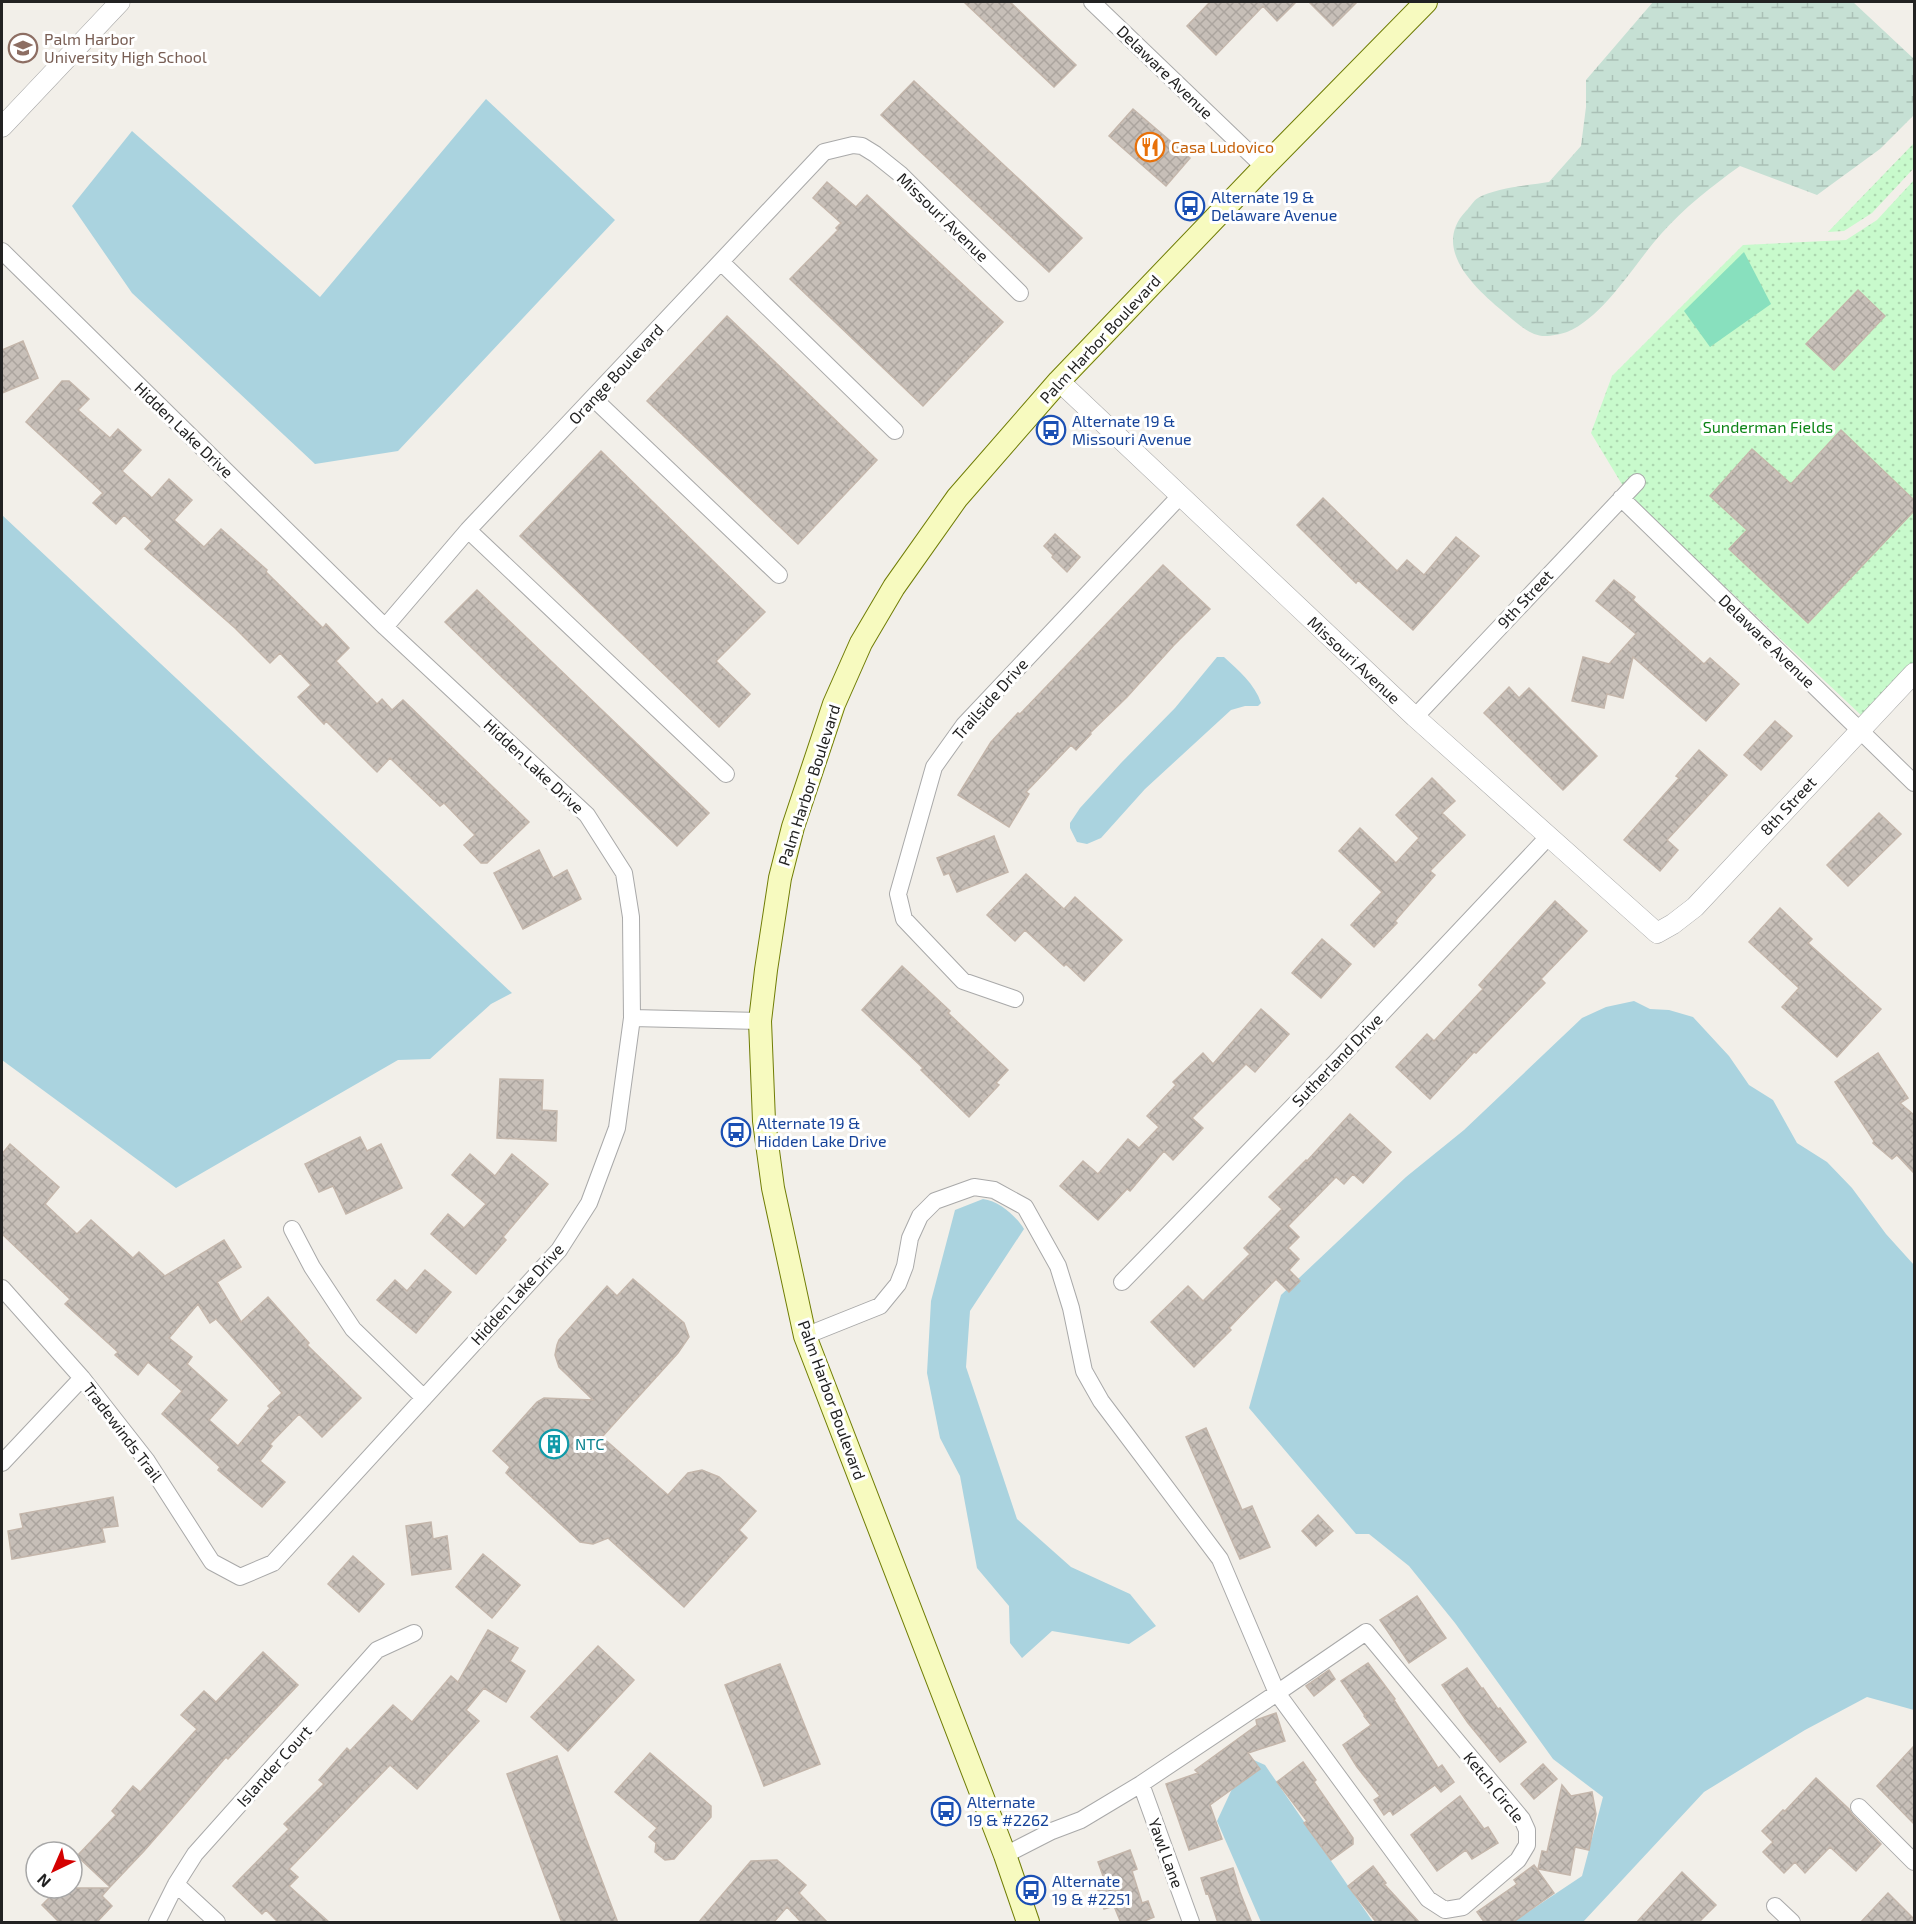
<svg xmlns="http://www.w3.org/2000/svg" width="1916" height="1924" viewBox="0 0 1916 1924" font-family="'Exo 2',sans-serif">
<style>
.wetland{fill:url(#wetland-marsh)}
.park{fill:url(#park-dots)}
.pitch{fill:#88e0be}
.water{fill:#aad3df}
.building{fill:url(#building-cross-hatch);stroke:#c4b6ab;stroke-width:1.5;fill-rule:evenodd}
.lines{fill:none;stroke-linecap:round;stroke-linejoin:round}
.minor-casing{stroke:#a9a9a9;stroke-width:18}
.tertiary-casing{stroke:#a9a9a9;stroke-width:21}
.secondary-casing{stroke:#707d05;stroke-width:24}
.minor{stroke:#fff;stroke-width:16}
.tertiary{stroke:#fff;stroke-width:20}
.secondary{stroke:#f7fabf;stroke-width:22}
.labels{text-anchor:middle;stroke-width:6;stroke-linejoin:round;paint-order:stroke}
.education-label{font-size:16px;fill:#785e54;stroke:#fff;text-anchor:start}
.street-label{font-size:16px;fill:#222;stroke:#fff}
.food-label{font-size:16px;fill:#c56008;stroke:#fff;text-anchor:start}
.transit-label{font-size:16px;fill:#164399;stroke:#fff;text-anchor:start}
.park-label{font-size:16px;fill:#0c8416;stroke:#fff}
.culture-label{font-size:16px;fill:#0d838f;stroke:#fff;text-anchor:start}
</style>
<defs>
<pattern id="wetland-marsh" width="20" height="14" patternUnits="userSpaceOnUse" patternTransform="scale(1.5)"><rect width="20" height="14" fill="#c6e0d4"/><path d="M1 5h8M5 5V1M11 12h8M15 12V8" fill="none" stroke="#aac0b6"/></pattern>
<pattern id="park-dots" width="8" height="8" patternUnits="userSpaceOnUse" patternTransform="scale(1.5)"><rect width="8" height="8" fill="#c8facc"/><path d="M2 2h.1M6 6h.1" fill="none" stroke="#acd6af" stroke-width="1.8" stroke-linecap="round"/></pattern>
<pattern id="building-cross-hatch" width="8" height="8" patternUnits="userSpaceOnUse" patternTransform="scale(1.5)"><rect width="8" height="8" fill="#c7bfb8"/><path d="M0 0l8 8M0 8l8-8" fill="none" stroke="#aba49e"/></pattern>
</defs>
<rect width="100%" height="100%" fill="#f2efe9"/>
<path class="wetland" d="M 1653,2 L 1853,2 L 1914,59 L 1914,115 L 1880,149 L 1817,195 L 1740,166 C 1712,186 1684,208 1661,234 C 1635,263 1604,317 1567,332 C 1561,334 1551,336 1545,336 C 1530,336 1517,323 1506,314 C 1477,290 1430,249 1466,211 C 1470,207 1474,200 1478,198 C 1495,188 1531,185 1549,182 L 1581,146 L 1586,107 L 1586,80 Z"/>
<path class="park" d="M 1914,143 L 1914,168 L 1872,213 L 1844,231 L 1828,232 Z
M 1914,180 L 1914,663 L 1863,717 L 1629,496 L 1591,433 L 1612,376 L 1743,245 L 1846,240 L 1877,220 Z"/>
<path class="pitch" d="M 1744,252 L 1771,304 L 1710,347 L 1684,311 Z"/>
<path class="water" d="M 486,99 L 615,220 L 398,451 L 315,464 L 132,293 L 72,206 L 132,131 L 320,297 Z
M 2,515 L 512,993 L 491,1004 L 430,1059 L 398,1060 L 176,1188 L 2,1060 Z
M 1217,657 L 1224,657 C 1238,670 1255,684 1261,703 L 1258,706 L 1245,706 L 1231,710 L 1145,789 L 1101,838 L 1087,844 L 1077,842 L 1070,828 L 1070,823 L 1080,808 L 1121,763 L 1175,708 Z
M 1634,1001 L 1650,1009 L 1669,1010 L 1693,1017 L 1729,1056 L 1749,1085 L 1773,1100 L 1797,1143 L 1827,1162 L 1852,1188 L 1886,1234 L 1914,1265 L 1914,1710 L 1867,1697 L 1805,1730 L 1704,1792 L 1583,1922 L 1513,1922 L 1582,1876 L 1603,1797 L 1553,1759 L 1455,1623 L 1409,1566 L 1369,1534 L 1356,1534 L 1249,1408 L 1281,1295 L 1406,1177 L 1464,1130 L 1582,1018 L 1606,1007 Z
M 983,1199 C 999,1201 1016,1216 1024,1229 L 970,1311 L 966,1367 L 1003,1477 L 1017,1519 L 1071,1567 L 1130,1594 L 1156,1626 L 1129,1644 L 1052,1631 L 1022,1658 L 1010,1643 L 1009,1606 L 977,1568 L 960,1476 L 940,1438 L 927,1373 L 931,1301 L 955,1210 Z
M 1247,1757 L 1265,1765 L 1373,1922 L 1261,1922 L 1217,1821 Z"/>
<path class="building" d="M 964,2 L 1010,2 L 1076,65 L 1054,87 Z
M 1210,2 L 1296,2 L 1277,21 L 1263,6 L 1216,55 L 1187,26 Z
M 1309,2 L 1357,2 L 1333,26 Z
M 914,81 L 1082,238 L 1049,272 L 881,115 Z
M 1133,109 L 1190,158 L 1166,186 L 1109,136 Z
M 827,182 L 856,207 L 867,195 L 1003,322 L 923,406 L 790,279 L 838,230 L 836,228 L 841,223 L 813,198 Z
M 1858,290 L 1885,316 L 1834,370 L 1806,344 Z
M 727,316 L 877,460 L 798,544 L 647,401 Z
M 23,341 L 38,378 L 2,393 L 2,350 Z
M 62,381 L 69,381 L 89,399 L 78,410 L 110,438 L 118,429 L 141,450 L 122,471 L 152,498 L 169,479 L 192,500 L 174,520 L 204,547 L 221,529 L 267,570 L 266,572 L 323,628 L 326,624 L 349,648 L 336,661 L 377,704 L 382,699 L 392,710 L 403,700 L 529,822 L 487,863 L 481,863 L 464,845 L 475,835 L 444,803 L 440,806 L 390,758 L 377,772 L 326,721 L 324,724 L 298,697 L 311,685 L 280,653 L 270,663 L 235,628 L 145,549 L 152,541 L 124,515 L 116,524 L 93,503 L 103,493 L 26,422 Z
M 1841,430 L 1914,500 L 1914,511 L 1808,623 L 1729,549 L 1747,530 L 1710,496 L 1752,449 L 1791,484 Z
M 601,451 L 765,612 L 716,661 L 750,694 L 719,727 L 520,536 Z
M 1323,498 L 1397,571 L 1407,560 L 1424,575 L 1456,537 L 1479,556 L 1413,630 L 1358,580 L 1356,583 L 1297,525 Z
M 1055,534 L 1080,557 L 1067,572 L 1052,557 L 1053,555 L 1044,546 Z
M 1163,565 L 1210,609 L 1174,645 L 1127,697 L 1090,733 L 1091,734 L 1076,750 L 1071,745 L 1026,792 L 1029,794 L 1009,827 L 958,795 L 991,742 L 1018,713 L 1020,714 Z
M 1614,580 L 1635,597 L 1633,600 L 1704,664 L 1710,658 L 1739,684 L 1706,721 L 1633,657 L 1623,698 L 1607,694 L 1604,708 L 1572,701 L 1583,657 L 1609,664 L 1636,634 L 1596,601 Z
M 477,590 L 709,813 L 677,846 L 445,622 Z
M 1509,687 L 1519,698 L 1529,688 L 1597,756 L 1563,790 L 1484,713 Z
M 1775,721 L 1792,736 L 1761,770 L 1744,755 Z
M 1699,750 L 1727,775 L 1667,840 L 1678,850 L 1660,871 L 1624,840 L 1679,778 L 1676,776 Z
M 1432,778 L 1455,801 L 1442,813 L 1465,835 L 1430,871 L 1435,875 L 1395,921 L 1397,923 L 1374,947 L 1351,925 L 1382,892 L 1339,851 L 1360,828 L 1396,863 L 1419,838 L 1396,815 Z
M 1879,813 L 1901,834 L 1848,886 L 1827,865 Z
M 994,836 L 1008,872 L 957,892 L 949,873 L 944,875 L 937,858 Z
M 539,850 L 553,878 L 567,870 L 581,899 L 523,929 L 494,873 Z
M 1026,874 L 1064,909 L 1075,897 L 1122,940 L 1084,981 L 1066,964 L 1064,966 L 1025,930 L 1015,941 L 987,915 Z
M 1555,901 L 1587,931 L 1541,979 L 1545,983 L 1476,1053 L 1474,1052 L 1430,1099 L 1396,1067 L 1427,1034 L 1434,1041 L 1483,989 L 1479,985 Z
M 1780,908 L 1812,939 L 1808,943 L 1881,1009 L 1837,1057 L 1782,1007 L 1799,988 L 1749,942 Z
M 1322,939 L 1351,964 L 1321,998 L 1292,973 Z
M 902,966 L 950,1011 L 948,1013 L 1008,1070 L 996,1083 L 999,1085 L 969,1117 L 921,1070 L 923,1068 L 862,1010 Z
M 1261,1009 L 1289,1034 L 1255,1072 L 1246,1064 L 1192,1118 L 1203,1128 L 1173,1160 L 1164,1151 L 1130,1191 L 1127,1189 L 1098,1220 L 1060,1186 L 1083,1161 L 1098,1174 L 1128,1139 L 1139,1148 L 1159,1127 L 1147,1116 L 1176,1085 L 1173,1082 L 1203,1053 L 1213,1064 Z
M 1878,1053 L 1908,1098 L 1900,1103 L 1914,1115 L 1914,1173 L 1897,1155 L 1892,1159 L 1873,1143 L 1874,1141 L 1835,1082 Z
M 500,1079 L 543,1080 L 542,1110 L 557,1111 L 556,1141 L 497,1138 Z
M 1350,1114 L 1391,1152 L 1363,1183 L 1353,1174 L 1344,1184 L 1336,1177 L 1288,1226 L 1299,1237 L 1288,1248 L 1299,1259 L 1289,1270 L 1300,1281 L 1289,1292 L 1276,1279 L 1229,1328 L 1231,1330 L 1194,1367 L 1151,1322 L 1188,1286 L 1203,1301 L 1250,1254 L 1244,1248 L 1282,1209 L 1269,1197 L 1306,1160 L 1307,1161 Z
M 360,1137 L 367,1151 L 381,1144 L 402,1188 L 346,1214 L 333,1186 L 319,1192 L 305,1164 Z
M 10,1144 L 59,1187 L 45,1204 L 77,1234 L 91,1220 L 133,1258 L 139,1252 L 165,1276 L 224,1240 L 241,1267 L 217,1282 L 241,1322 L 268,1297 L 309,1343 L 307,1345 L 361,1398 L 322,1437 L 299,1414 L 270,1444 L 272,1446 L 260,1461 L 285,1482 L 262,1507 L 218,1470 L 220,1467 L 162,1414 L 182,1391 L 148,1362 L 138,1375 L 115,1355 L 118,1352 L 65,1304 L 70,1299 L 2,1234 L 2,1154 ZM 198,1304 L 210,1323 L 216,1319 L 282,1393 L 268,1406 L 270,1408 L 238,1446 L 209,1420 L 227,1400 L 187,1364 L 192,1357 L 169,1338 Z
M 470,1154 L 495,1176 L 512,1154 L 548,1184 L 503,1237 L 506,1240 L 476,1274 L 431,1234 L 448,1214 L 464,1228 L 486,1204 L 452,1175 Z
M 425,1270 L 451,1292 L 416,1333 L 377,1300 L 395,1280 L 407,1291 Z
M 633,1279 L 684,1323 L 689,1337 L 678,1353 L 602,1437 L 668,1495 L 688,1473 L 702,1470 L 719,1477 L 756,1511 L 739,1530 L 747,1538 L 684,1607 L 608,1538 L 593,1544 L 580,1542 L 506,1473 L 510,1467 L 493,1451 L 537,1402 L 544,1398 L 593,1400 L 559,1367 L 555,1355 L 557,1345 L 559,1340 L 607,1286 L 617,1296 Z
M 1206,1428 L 1242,1510 L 1252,1506 L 1270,1547 L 1240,1559 L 1186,1437 Z
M 113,1497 L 118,1526 L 102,1528 L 105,1542 L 12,1559 L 8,1531 L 23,1528 L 20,1514 Z
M 1318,1515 L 1333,1531 L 1316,1546 L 1302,1531 Z
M 431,1522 L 433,1539 L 447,1536 L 451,1569 L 412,1575 L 406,1526 Z
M 483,1554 L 520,1585 L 492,1618 L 456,1587 Z
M 353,1556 L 384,1584 L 359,1612 L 328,1584 Z
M 1417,1596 L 1446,1638 L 1409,1663 L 1380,1620 Z
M 488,1630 L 518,1648 L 510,1661 L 525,1671 L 506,1702 L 484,1688 L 466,1710 L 479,1721 L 417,1789 L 390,1765 L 289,1869 L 298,1877 L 289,1886 L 330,1923 L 279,1923 L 266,1910 L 262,1914 L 233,1886 L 289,1829 L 284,1824 L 324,1784 L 319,1780 L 347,1748 L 350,1751 L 393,1705 L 412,1722 L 451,1676 L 458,1682 Z
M 598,1646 L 634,1680 L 568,1751 L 531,1717 Z
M 263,1652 L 298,1685 L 228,1759 L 226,1757 L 144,1851 L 110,1887 L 77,1856 L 116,1815 L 112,1811 L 133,1786 L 140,1792 L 197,1729 L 181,1715 L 204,1691 L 216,1702 Z
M 1368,1663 L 1395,1699 L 1394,1700 L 1438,1768 L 1442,1765 L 1454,1782 L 1441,1792 L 1435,1785 L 1393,1815 L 1390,1810 L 1384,1815 L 1374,1800 L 1380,1796 L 1357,1767 L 1343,1745 L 1371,1725 L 1364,1716 L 1367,1713 L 1364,1714 L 1341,1681 Z
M 780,1664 L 820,1764 L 764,1786 L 725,1685 Z
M 1467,1668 L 1482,1689 L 1483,1688 L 1498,1709 L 1500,1708 L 1526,1742 L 1500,1762 L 1468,1723 L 1442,1685 Z
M 1329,1670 L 1335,1679 L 1314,1696 L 1306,1686 Z
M 1276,1713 L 1285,1741 L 1248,1753 L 1260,1769 L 1210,1805 L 1222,1839 L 1189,1850 L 1166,1784 L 1198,1773 L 1195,1770 L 1257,1725 L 1256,1720 Z
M 1914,1746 L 1914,1824 L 1877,1786 Z
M 650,1753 L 711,1806 L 711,1817 L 674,1859 L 665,1860 L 655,1852 L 656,1843 L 649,1837 L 657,1828 L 615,1792 Z
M 557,1756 L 585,1836 L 618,1923 L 562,1923 L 543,1872 L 507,1774 Z
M 1303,1762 L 1316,1780 L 1314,1782 L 1353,1838 L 1353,1844 L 1331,1860 L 1304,1823 L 1307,1821 L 1277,1782 Z
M 1543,1764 L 1557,1779 L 1534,1799 L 1521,1784 Z
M 1816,1778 L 1849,1809 L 1852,1814 L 1881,1844 L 1856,1871 L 1830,1847 L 1805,1873 L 1795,1862 L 1784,1873 L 1763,1852 L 1773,1842 L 1762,1831 L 1783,1810 L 1785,1811 Z
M 1562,1785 L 1571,1796 L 1592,1792 L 1596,1814 L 1589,1850 L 1575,1847 L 1570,1875 L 1538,1869 L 1542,1851 L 1547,1852 Z
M 1460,1796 L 1484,1829 L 1488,1827 L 1498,1843 L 1472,1859 L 1466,1850 L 1437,1871 L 1411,1835 Z
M 1130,1850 L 1137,1869 L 1132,1871 L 1142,1903 L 1148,1901 L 1154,1917 L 1140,1923 L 1121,1923 L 1114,1906 L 1104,1909 L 1098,1890 L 1107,1887 L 1098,1862 Z
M 777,1860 L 806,1885 L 799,1893 L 828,1923 L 802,1923 L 787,1907 L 773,1923 L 698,1923 L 751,1861 Z
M 1534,1865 L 1554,1893 L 1512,1923 L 1485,1923 L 1477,1912 L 1517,1884 L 1514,1880 Z
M 1373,1866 L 1386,1883 L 1384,1884 L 1420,1923 L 1377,1923 L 1348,1886 Z
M 1233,1868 L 1240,1892 L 1252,1923 L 1218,1923 L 1208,1893 L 1206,1894 L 1201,1878 Z
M 1682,1872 L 1716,1905 L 1698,1923 L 1636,1923 Z
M 59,1888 L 109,1888 L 102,1896 L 112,1906 L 96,1923 L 60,1923 L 42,1905 Z
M 1888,1893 L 1914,1919 L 1914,1923 L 1860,1923 Z"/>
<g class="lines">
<g class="minor-casing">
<path id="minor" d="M 1092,2 L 1264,167
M 2,251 L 385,627 L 587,815 L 624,873 L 631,917 L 632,1018 L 617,1128 L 589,1203 L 559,1250 L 273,1563 L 240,1577 L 212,1562 L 147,1461 L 82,1378 L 2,1288
M 721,262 L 895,431
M 593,398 L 779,575
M 1621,498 L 1914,783
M 468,530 L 726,774
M 385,627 L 468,530 L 824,152 L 853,145 L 862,146 L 875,154 L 900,174 L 1020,293
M 1415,717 L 1637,482
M 1015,999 L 963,981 L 904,919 L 898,894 L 934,767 L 964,725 L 1180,496
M 632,1018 L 760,1021
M 292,1229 L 312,1267 L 353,1329 L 424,1398
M 1122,1282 L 1335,1063 L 1549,836
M 805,1336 L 880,1306 L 898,1284 L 905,1266 L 910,1238 L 920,1216 L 935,1201 L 974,1187 L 994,1190 L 1025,1207 L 1058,1266 L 1071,1308 L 1084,1371 L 1101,1401 L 1220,1559 L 1277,1693 L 1141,1784 L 1081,1820 L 1052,1831 L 1005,1855
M 2,1463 L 82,1378
M 1366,1632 L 1522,1819 L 1527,1830 L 1527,1845 L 1518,1860 L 1463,1907 L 1445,1910 L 1428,1899 L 1277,1693 Z
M 1141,1784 L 1191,1922
M 1859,1807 L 1914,1862
M 176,1884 L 217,1922
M 1775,1906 L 1792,1922
M 157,1922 L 176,1884 L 195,1854 L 377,1650 L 414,1633"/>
</g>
<g class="tertiary-casing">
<path id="tertiary" d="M 2,127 L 120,2
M 1059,381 L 1415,717 L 1657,933 L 1673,924 L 1695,907 L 1914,673"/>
</g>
<g class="secondary-casing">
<path id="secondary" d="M 1028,1922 L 1005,1855 L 805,1336 L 773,1188 L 764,1121 L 760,1021 L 766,970 L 780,878 L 793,827 L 834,704 L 861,643 L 894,587 L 957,498 L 1059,381 L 1264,167 L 1426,2"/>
</g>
<use href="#minor" class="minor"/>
<use href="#tertiary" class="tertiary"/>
<use href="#secondary" class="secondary"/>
</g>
<defs>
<g id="school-ring" transform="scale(1.5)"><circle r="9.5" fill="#fff" stroke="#8d6e63" stroke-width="1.5"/><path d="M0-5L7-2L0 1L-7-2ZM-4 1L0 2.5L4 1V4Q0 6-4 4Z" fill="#8d6e63"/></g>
<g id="restaurant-ring" transform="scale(1.5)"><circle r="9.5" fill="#fff" stroke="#e8710a" stroke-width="1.5"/><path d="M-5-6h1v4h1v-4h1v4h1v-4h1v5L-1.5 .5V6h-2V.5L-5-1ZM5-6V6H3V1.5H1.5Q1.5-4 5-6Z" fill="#e8710a"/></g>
<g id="bus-ring" transform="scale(1.5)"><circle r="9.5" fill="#fff" stroke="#1a4fb4" stroke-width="1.5"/><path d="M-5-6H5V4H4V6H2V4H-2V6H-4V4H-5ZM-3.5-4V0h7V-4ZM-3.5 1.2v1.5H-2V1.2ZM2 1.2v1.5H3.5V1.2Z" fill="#1a4fb4"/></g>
<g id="building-ring" transform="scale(1.5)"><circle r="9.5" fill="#fff" stroke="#0f9aa8" stroke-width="1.5"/><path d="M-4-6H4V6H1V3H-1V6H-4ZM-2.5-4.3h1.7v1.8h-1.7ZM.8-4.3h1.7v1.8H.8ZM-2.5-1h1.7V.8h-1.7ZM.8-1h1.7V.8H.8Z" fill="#0f9aa8"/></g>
</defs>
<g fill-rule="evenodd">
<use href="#school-ring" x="23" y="48"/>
<use href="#restaurant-ring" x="1150" y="147"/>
<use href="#bus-ring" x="1190" y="206"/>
<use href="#bus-ring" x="1051" y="430"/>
<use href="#bus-ring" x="736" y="1132"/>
<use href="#building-ring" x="554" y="1444"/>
<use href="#bus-ring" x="946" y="1811"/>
<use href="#bus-ring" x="1031" y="1890"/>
</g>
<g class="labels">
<g class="education-label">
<text x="44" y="45">Palm Harbor<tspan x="44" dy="18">University High School</tspan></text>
</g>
<g class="street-label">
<text transform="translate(1165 72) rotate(44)" y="6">Delaware Avenue</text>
<text transform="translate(943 217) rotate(44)" y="6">Missouri Avenue</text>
<text transform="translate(1100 339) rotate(-47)" y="6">Palm Harbor Boulevard</text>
<text transform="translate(616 374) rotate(-47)" y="6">Orange Boulevard</text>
<text transform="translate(184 430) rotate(44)" y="6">Hidden Lake Drive</text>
<text transform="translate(1525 599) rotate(-47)" y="6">9th Street</text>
<text transform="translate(1767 641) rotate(44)" y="6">Delaware Avenue</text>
<text transform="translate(1354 660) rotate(43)" y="6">Missouri Avenue</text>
<text transform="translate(990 699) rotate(-48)" y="6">Trailside Drive</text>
<text transform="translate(534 766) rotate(43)" y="6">Hidden Lake Drive</text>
<text transform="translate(809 785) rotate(-72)" y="6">Palm Harbor Boulevard</text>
<text transform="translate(1788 806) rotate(-47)" y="6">8th Street</text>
<text transform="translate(1337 1060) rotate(-46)" y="6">Sutherland Drive</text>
<text transform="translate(517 1294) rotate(-48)" y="6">Hidden Lake Drive</text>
<text transform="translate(832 1400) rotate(70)" y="6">Palm Harbor Boulevard</text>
<text transform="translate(123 1432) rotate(53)" y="6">Tradewinds Trail</text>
<text transform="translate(274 1766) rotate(-48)" y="6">Islander Court</text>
<text transform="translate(1494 1787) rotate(51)" y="6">Ketch Circle</text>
<text transform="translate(1166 1853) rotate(70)" y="6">Yawl Lane</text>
</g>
<g class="food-label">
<text x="1171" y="153">Casa Ludovico</text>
</g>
<g class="transit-label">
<text x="1211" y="203">Alternate 19 &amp;<tspan x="1211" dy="18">Delaware Avenue</tspan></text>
<text x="1072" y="427">Alternate 19 &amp;<tspan x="1072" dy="18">Missouri Avenue</tspan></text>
<text x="757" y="1129">Alternate 19 &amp;<tspan x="757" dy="18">Hidden Lake Drive</tspan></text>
<text x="967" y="1808">Alternate<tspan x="967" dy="18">19 &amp; #2262</tspan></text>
<text x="1052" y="1887">Alternate<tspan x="1052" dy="18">19 &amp; #2251</tspan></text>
</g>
<g class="park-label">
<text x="1768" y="433">Sunderman Fields</text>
</g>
<g class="culture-label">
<text x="575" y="1450">NTC</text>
</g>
</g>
<rect width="1916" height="1924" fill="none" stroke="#222222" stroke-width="6"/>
<g transform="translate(54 1870) rotate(224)"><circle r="28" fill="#ffffff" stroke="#a7a7a7" stroke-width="1.5"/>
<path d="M0-4.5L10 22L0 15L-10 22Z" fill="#d40000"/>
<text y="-9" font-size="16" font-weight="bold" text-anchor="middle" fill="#222222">N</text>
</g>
</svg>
